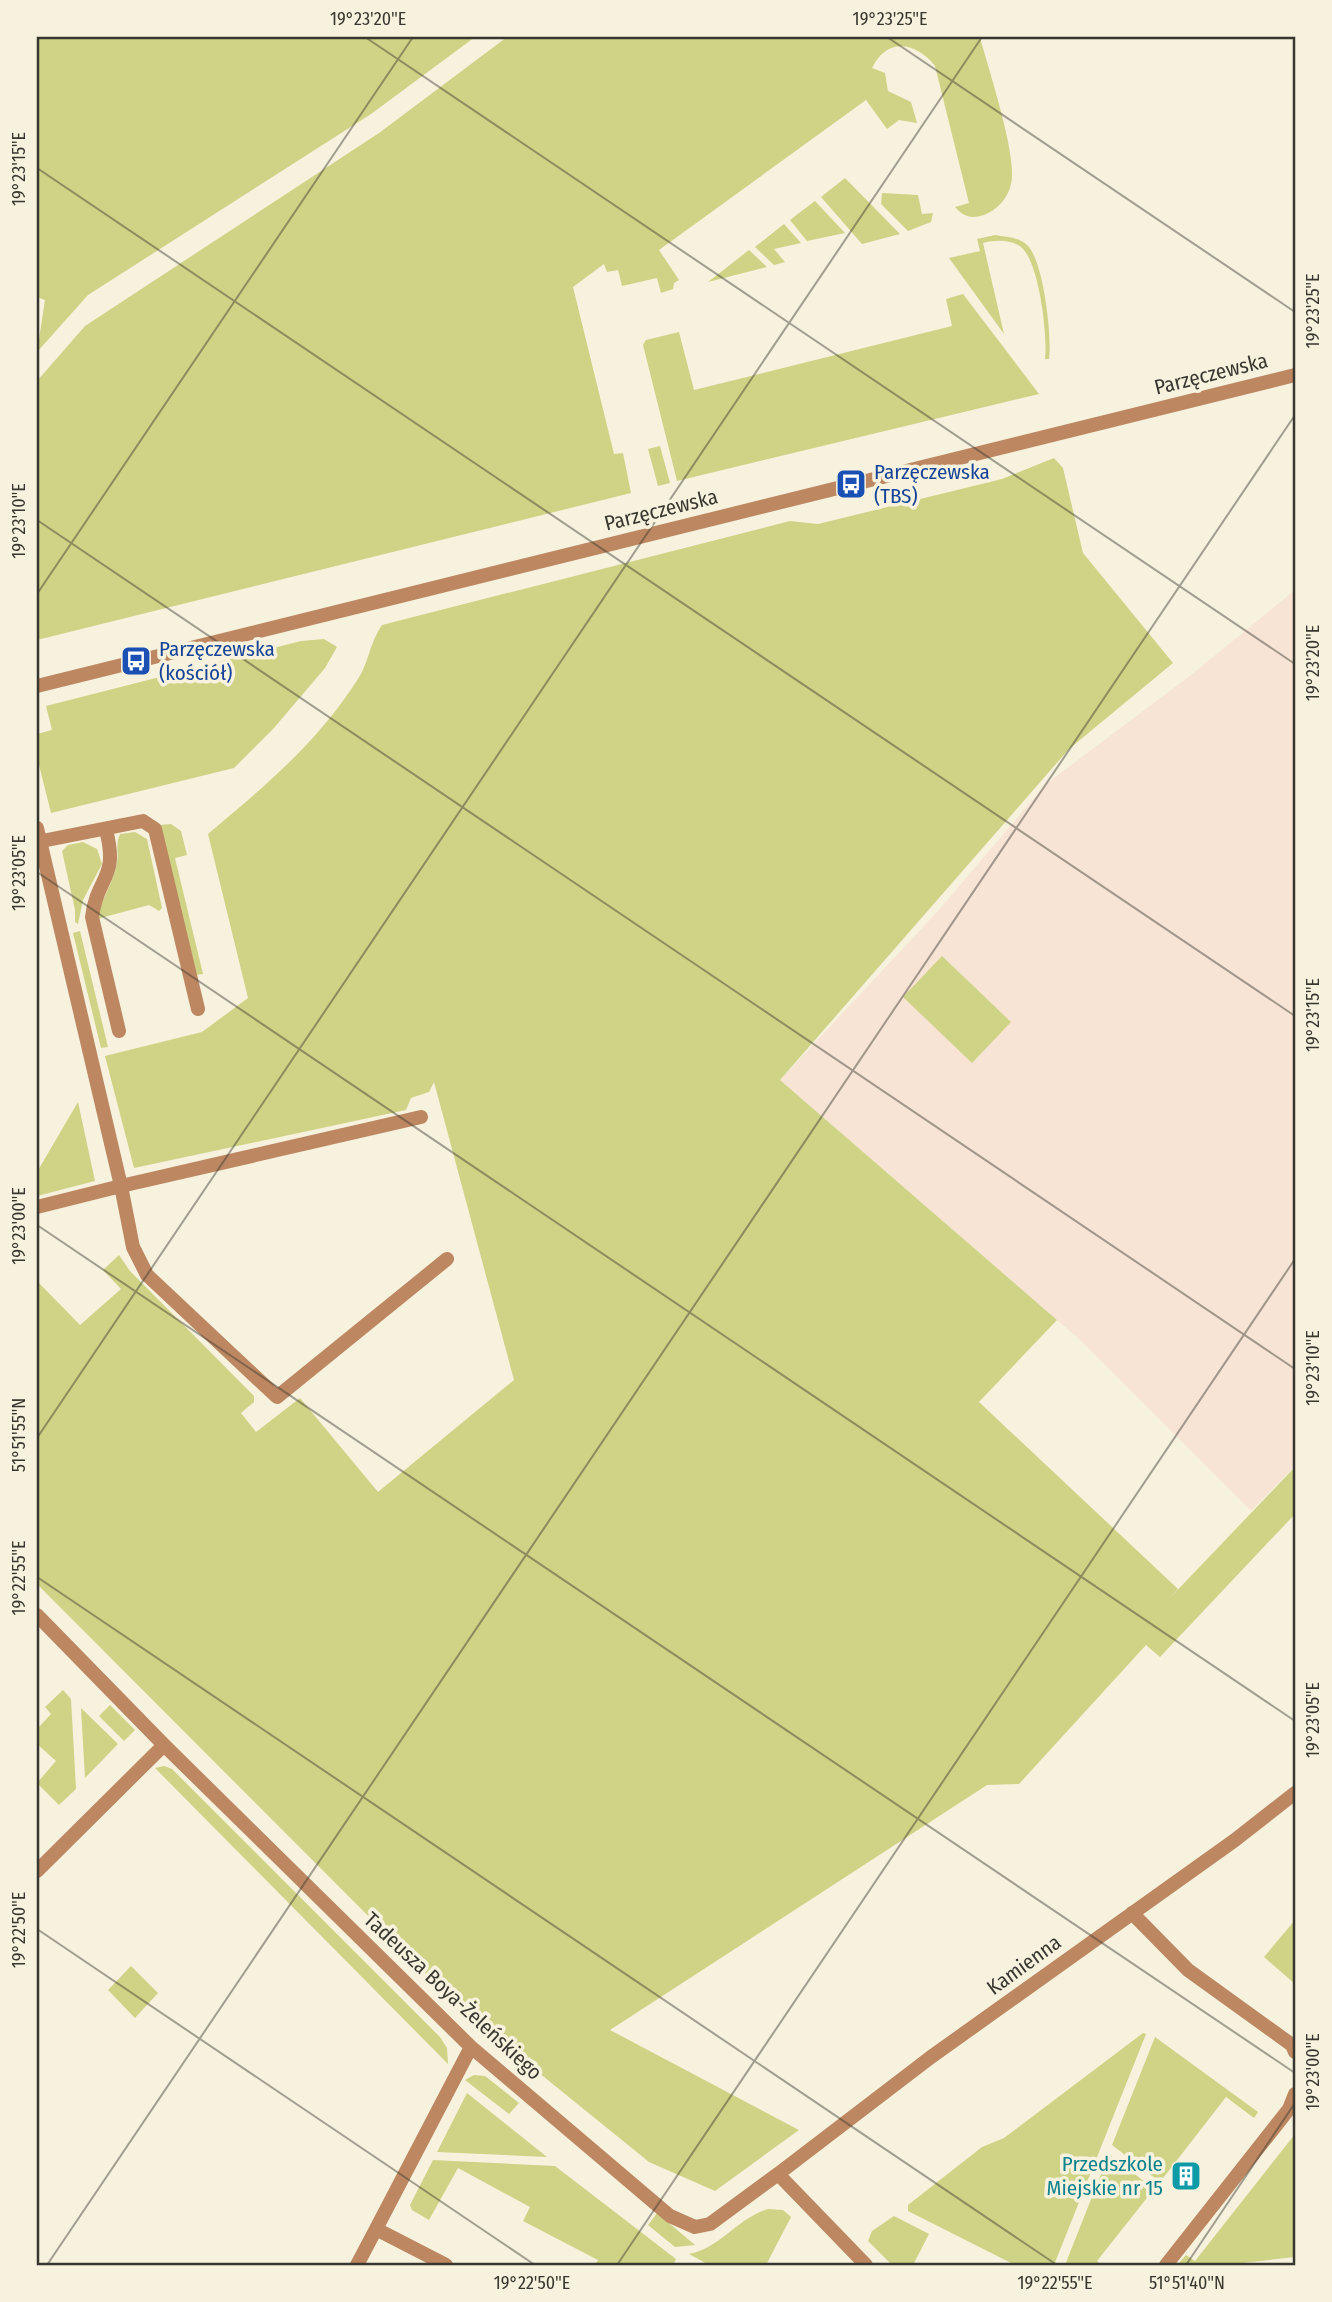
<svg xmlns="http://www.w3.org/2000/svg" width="1332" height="2302" viewBox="0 0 1332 2302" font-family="'Fira Sans Condensed',sans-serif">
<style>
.medical{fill:#f7e4d4}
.green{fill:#cfd385}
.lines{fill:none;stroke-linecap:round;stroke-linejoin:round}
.minor{stroke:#bd8762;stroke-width:14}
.tertiary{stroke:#bd8762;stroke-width:14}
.ticks{fill:none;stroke:#38372f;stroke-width:2;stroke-opacity:0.45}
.labels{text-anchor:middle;stroke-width:7;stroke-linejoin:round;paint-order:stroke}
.street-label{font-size:21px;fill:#38372f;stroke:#f6f2de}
.transit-label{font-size:21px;fill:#164399;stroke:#f6f2de;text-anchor:start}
.culture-label{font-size:21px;fill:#0d838f;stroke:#f6f2de;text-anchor:end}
.neatline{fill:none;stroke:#38372f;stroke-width:2.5}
.ticks-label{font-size:18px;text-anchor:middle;fill:#38372f}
</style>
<rect width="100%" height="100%" fill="#f6f2de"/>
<path class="medical" d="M 1295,590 L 1295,1466 L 1251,1511 L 1079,1339 L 780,1080 L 938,911 L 1046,784 L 1191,675 Z"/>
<path class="green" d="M 37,37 L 475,37 L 371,114 L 88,295 L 37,352 L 45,300 L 37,297 Z
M 507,37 L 980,37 C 988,69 1018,156 1011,184 C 1008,198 997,210 984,215 C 971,219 964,217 955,207 L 969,203 L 935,66 C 916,42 887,37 872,68 L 885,73 L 888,91 L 911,102 L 917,123 L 899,120 L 887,129 L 866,100 L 659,250 L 679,280 L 674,283 L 673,289 L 661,293 L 657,278 L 622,286 L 618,270 L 607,272 L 604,264 L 573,287 L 614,454 L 623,453 L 631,493 L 37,640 L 37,381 L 85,326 L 379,133 Z
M 845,178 L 900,234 L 862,244 L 821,197 Z
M 882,193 L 918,195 L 922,214 L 933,213 L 931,222 L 908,231 L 881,204 Z
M 815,201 L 845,233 L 807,241 L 790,220 Z
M 784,224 L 801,243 L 774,249 L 785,262 L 774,265 L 755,247 Z
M 995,235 C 1007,237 1018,237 1027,245 C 1044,261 1052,337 1049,359 L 1045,359 C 1048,336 1039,261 1021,247 C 1010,239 995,240 983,243 L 1004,334 L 949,258 L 980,251 L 977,239 Z
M 749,250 L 767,267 L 708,282 Z
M 963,294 L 1039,394 L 677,481 L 643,345 L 646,340 L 679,332 L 694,390 L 952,326 L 946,299 Z
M 660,446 L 670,483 L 658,486 L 648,449 Z
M 1054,458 L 1063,468 L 1083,553 L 1173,663 L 1069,749 L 780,1080 L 1057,1320 L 979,1402 L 1178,1589 L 1168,1600 L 1295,1467 L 1295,1514 L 1160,1657 L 1146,1645 L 1019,1784 L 987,1785 L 610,2030 L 799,2130 L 715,2191 L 649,2162 L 465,2013 L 37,1584 L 37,1281 L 80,1325 L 121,1289 L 103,1270 L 119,1255 L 130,1271 L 254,1396 L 254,1402 L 241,1413 L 256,1432 L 300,1398 L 378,1492 L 514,1380 L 434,1082 L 429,1092 L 411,1098 L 406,1110 L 134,1168 L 105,1056 L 202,1032 L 248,998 L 208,834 C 266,785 317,743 358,679 C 369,662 369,644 382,625 L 790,521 L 818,524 L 1002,479 Z
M 324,639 L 337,647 L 325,668 L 274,728 L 234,768 L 51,813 L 37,757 L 37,734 L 52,730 L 46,706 L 301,641 Z
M 171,824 L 181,831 L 187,855 L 175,858 L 203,974 L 193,975 L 159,825 Z
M 135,832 L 147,839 L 162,908 L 159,911 L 149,905 L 97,919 C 101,899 114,882 117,863 C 119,852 115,845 120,834 Z
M 83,842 L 97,849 L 102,864 L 83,900 L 78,924 L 75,922 L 75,910 L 62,851 L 68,845 Z
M 80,931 L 108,1047 L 101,1048 L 73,933 Z
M 942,956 L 1011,1022 L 972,1063 L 903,997 Z
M 78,1102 L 95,1181 L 37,1196 L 37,1172 Z
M 63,1690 L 71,1699 L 76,1789 L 59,1805 L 37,1783 L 56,1761 L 37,1744 L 37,1729 L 51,1714 L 45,1707 Z
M 110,1705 L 135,1730 L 124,1741 L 99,1716 Z
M 81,1708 L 118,1744 L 85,1778 Z
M 164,1766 L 172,1769 L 440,2037 L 447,2048 L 448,2064 L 155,1768 Z
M 1295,1920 L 1295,1984 L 1264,1957 Z
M 131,1966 L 158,1993 L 135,2018 L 108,1990 Z
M 1143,2033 L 1146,2034 L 1054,2265 L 1015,2265 L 908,2211 L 908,2205 L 982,2147 L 1004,2138 Z
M 1155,2037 L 1258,2112 L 1254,2118 L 1226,2097 L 1160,2182 L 1112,2145 Z
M 474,2075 L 485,2076 L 519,2103 L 509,2114 L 465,2080 Z
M 467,2093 L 547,2157 L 437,2152 Z
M 1295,2134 L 1295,2257 L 1225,2265 L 1177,2265 L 1186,2255 L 1195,2261 Z
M 1109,2154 L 1154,2189 L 1097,2261 L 1102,2265 L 1065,2265 Z
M 433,2160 L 555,2166 L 676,2259 L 673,2265 L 595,2265 L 598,2260 L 523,2221 L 530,2207 L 458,2168 L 429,2220 L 412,2210 L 410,2205 Z
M 768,2209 L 783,2210 L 791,2217 L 766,2265 L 709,2265 L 689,2254 C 719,2249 738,2218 768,2209 Z
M 657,2213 L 695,2245 L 675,2247 L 648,2225 Z
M 894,2216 L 929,2234 L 913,2265 L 892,2265 L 868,2241 L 872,2231 Z"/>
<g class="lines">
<path class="minor" d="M 37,828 L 121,1186 L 37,1207
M 106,830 C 119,879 97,876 92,917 L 119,1031
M 42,841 L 143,821 L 155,829 L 198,1009
M 421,1117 L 121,1186 L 133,1247 L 147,1275 L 277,1397 L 447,1259
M 37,1615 L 164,1745 L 471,2047 L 670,2216 L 695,2227 L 710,2224 L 778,2174 L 866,2265
M 37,1871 L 164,1745
M 1132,1913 L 1188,1970 L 1292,2045 L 1295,2052
M 778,2174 L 931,2057 L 1235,1840 L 1295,1793
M 376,2229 L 471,2047
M 357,2265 L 376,2229 L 446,2265
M 1166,2265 L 1289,2109 L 1295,2094"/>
<path class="tertiary" d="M 37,686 L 1295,375"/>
</g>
<path class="ticks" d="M 365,37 L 1295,664M 887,37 L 1295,312M 37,168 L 1295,1016M 37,520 L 1295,1369M 37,594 L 413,37M 37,872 L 1295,1721M 37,1225 L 1295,2073M 37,1438 L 982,37M 37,1577 L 1057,2265M 37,1929 L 535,2265M 47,2265 L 1295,415M 617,2265 L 1295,1259M 1186,2265 L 1295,2103"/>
<defs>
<g id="bus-square" transform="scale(1.575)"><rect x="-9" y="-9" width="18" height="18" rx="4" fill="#1a4fb4" stroke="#f6f2de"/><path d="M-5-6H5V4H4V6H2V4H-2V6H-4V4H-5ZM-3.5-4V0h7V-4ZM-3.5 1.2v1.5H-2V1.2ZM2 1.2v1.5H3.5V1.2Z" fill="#fff"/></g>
<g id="building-square" transform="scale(1.575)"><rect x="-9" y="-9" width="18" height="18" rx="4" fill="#0f9aa8" stroke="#f6f2de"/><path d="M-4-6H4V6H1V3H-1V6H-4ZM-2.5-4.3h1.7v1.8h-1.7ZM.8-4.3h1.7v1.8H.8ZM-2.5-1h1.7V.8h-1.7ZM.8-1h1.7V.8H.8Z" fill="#fff"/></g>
</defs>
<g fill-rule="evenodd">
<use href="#bus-square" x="851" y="484"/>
<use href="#bus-square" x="136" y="661"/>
<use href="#building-square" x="1186" y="2176"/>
</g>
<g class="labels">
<g class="street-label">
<text transform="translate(1211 374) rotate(-14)" y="7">Parzęczewska</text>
<text transform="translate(661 510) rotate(-14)" y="7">Parzęczewska</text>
<text transform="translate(1024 1965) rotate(-36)" y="7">Kamienna</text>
<text transform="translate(453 1996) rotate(43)" y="7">Tadeusza Boya-Żeleńskiego</text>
</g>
<g class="transit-label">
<text x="874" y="479">Parzęczewska<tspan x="874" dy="24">(TBS)</tspan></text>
<text x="159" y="656">Parzęczewska<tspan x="159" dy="24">(kościół)</tspan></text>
</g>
<g class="culture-label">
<text x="1163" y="2171">Przedszkole<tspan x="1163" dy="24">Miejskie nr 15</tspan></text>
</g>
</g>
<rect width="1332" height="2302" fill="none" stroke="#f6f2de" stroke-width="77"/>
<rect x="38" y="38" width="1256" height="2226" class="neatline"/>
<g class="ticks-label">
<text x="368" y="25">19°23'20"E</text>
<text x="890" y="25">19°23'25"E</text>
<text transform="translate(19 169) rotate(-90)" y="6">19°23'15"E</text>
<text transform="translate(1313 311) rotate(-90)" y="6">19°23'25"E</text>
<text transform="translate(19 521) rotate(-90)" y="6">19°23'10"E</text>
<text transform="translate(1313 663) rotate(-90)" y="6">19°23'20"E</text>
<text transform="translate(19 873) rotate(-90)" y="6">19°23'05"E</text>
<text transform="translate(1313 1015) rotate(-90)" y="6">19°23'15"E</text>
<text transform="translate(19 1226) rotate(-90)" y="6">19°23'00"E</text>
<text transform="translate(1313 1368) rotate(-90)" y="6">19°23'10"E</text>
<text transform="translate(19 1435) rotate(-90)" y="6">51°51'55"N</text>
<text transform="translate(19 1578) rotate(-90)" y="6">19°22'55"E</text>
<text transform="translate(1313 1720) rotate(-90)" y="6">19°23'05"E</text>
<text transform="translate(19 1930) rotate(-90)" y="6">19°22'50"E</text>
<text transform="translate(1313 2072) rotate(-90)" y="6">19°23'00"E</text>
<text x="532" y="2289">19°22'50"E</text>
<text x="1055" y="2289">19°22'55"E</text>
<text x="1187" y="2289">51°51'40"N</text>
</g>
</svg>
